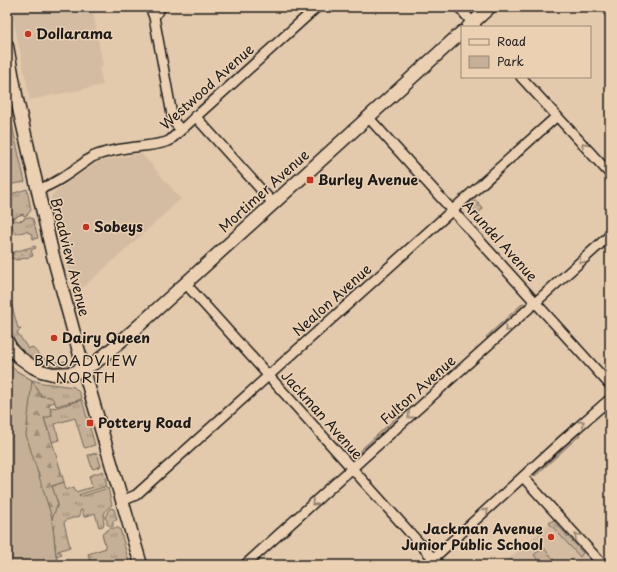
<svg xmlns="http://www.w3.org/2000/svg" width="617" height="572" viewBox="0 0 617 572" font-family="'Playpen Sans',sans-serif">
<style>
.built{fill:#d3bca1}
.grass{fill:url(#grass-tufts);stroke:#70665a}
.forest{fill:url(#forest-firs);stroke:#70665a}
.park{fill:#c5b097;stroke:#70665a}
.garden{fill:url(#garden-dots);stroke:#70665a}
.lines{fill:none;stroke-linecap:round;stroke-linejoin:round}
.street-casing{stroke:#1c1c1c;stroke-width:12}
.secondary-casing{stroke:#1c1c1c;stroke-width:15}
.street{stroke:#ebd1b2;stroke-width:9}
.secondary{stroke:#ebd1b2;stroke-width:12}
.oneway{stroke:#8e806e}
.poi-dot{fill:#c8321e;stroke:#ebd1b2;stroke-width:1.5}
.labels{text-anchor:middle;stroke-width:3;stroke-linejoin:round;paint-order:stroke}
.poi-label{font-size:14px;font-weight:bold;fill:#1c1c1c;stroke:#ebd1b2;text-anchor:start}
.street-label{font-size:14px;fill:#1c1c1c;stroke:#ebd1b2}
.neighbourhood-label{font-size:15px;letter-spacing:1px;fill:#1c1c1c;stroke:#ebd1b2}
</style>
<defs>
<pattern id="grass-tufts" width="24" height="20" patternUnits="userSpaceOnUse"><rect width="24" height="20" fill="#c5b097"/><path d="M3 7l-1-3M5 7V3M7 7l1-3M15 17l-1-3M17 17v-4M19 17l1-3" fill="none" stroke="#9f8e7a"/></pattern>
<pattern id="forest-firs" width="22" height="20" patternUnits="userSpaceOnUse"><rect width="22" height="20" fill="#c5b097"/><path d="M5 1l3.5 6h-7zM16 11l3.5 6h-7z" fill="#9f8e7a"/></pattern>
<pattern id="garden-dots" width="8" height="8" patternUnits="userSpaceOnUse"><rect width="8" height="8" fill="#c5b097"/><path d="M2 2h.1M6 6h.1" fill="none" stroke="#9f8e7a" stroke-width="1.8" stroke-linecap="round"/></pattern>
</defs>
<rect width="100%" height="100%" fill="#e3caac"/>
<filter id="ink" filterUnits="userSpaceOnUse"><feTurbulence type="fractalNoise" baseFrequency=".025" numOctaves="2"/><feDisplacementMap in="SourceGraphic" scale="8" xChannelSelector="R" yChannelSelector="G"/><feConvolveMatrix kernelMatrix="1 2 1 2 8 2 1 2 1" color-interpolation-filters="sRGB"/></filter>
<g filter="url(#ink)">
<path class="built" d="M 11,7 L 92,7 L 103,66 L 99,67 L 103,85 L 30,100 Z
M 141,153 L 181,199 L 102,271 L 75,294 L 51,199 L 52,195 L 57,190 L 96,163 L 102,161 Z
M 553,520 L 594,565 L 502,565 Z"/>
<path class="grass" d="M 27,189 L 31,210 L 27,215 L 24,216 L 23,214 L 17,216 L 17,217 L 12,219 L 8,216 L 11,194 Z
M 28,217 L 33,219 L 38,238 L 33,239 L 31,233 L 28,233 L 27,231 L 16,234 L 11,225 L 13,221 L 17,220 L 18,221 L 24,220 L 24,218 Z
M 7,288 L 18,328 L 21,329 L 17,332 L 28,349 L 32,347 C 41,358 51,365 66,361 L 68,364 C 41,373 16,352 8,328 C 6,324 7,319 7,315 C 7,306 7,297 7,288 Z
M 523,303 L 525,304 L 524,305 L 487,338 L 486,337 Z
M 32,380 L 43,383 L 74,387 L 79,392 L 82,399 L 56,406 L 55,402 L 41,396 Z
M 82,400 L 95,445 L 85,448 L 84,447 L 75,418 L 55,424 L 59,440 L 52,442 L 44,418 L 52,415 L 50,408 L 54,407 L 54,408 Z
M 399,415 L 400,417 L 354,458 L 354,456 Z
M 578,434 L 580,435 L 535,476 L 534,475 Z
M 97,453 L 101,466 L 93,469 L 92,468 L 88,455 Z
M 103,471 L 107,486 L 79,495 L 80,497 L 108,488 L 112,505 C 104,509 103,516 104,525 L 103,526 L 99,527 L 95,513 L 84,517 L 82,510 L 80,511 L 80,516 L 66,520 L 64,523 L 70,547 L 58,551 L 58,552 L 61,552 L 62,554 L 56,556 L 52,518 L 57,504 L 52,486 L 64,482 L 66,490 L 74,487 L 76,492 L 92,487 L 89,476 Z
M 110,508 L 114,509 L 117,520 L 115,520 L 113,521 L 113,526 L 110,526 L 107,524 L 107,520 L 105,518 L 108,511 Z
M 553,520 L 583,553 L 580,557 L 549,523 Z
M 111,528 L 118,528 L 120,529 L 129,562 L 120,565 L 91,565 L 88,554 L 106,548 L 102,534 Z"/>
<path class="forest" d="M 7,362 L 15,370 L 32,380 L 41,396 L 51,397 L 55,402 L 49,404 L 52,416 L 44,418 L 48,431 L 49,431 L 64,482 L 52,486 L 58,504 L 52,518 L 56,556 L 59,565 L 7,565 Z"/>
<path class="park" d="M 7,103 L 25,182 L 7,185 Z
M 7,362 L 15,370 L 32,380 L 26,435 L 52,518 L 56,556 L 59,565 L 7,565 Z
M 543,547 L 558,565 L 542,565 L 534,555 Z"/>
<path class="garden" d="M 474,198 L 483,209 L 478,213 L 469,204 Z
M 35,246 L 36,248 L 31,250 L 33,256 L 17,260 L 11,258 L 10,255 L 7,256 L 7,254 Z"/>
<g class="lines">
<g class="street-casing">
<path id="street" d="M 150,7 L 154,17 L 172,115 L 174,122 L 181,130
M 459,7 L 476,27
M 154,17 L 161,7
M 521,77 L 610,174
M 195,116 L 273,203
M 368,117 L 610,385
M 37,190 C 58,183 75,169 92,157 C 109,150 127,148 144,146 C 153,145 161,144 169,141 L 317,7
M 185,283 L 439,565
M 523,477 L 603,565
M 122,501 L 136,495 L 557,116
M 245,565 L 610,235
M 426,565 L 562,441 L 610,399"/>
</g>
<g class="secondary-casing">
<path id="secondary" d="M 468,27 L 490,7
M 7,46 L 17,100 L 53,256 L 87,381 L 141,565
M 7,341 L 12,350 L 19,357 L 33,367 L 41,371 L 53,374 L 73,373 L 95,363 L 133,331 L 462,32"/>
</g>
<use href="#street" class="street"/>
<use href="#secondary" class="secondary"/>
</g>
<defs><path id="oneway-chevron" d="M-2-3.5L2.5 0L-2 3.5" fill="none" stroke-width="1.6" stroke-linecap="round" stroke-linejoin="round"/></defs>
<g class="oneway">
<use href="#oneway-chevron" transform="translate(584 145) rotate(-132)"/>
<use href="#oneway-chevron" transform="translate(581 261) rotate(138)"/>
<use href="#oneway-chevron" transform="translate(507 329) rotate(137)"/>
<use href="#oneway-chevron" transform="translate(410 416) rotate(138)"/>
<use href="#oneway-chevron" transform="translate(582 423) rotate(-41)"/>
<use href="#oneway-chevron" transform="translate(314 503) rotate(138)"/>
<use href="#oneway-chevron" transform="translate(486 511) rotate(-42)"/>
<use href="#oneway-chevron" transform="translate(577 536) rotate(-133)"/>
</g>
</g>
<g class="poi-dot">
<circle cx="28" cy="34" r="4"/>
<rect x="306" y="176" width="8" height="8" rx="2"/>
<circle cx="86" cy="227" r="4"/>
<circle cx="54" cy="338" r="4"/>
<rect x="86" y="419" width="8" height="8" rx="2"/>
<circle cx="551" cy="537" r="4"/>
</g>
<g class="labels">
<g class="poi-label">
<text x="36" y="39">Dollarama</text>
<text x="318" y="185">Burley Avenue</text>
<text x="94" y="232">Sobeys</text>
<text x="62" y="343">Dairy Queen</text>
<text x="98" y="428">Pottery Road</text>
<text x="543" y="534" text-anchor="end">Jackman Avenue<tspan x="543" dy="16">Junior Public School</tspan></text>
</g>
<g class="street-label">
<text transform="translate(207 87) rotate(-42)" y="5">Westwood Avenue</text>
<text transform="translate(264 191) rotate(-42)" y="5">Mortimer Avenue</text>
<text transform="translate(500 241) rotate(48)" y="5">Arundel Avenue</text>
<text transform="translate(70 257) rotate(76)" y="5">Broadview Avenue</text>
<text transform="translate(332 300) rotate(-42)" y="5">Nealon Avenue</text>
<text transform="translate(418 390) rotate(-42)" y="5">Fulton Avenue</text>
<text transform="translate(322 415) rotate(48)" y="5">Jackman Avenue</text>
</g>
<g class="neighbourhood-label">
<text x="86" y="366">BROADVIEW<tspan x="86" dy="17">NORTH</tspan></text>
</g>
</g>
<rect width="617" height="572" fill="none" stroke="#ebd1b2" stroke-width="24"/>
<rect x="12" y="12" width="593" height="548" fill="none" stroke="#1c1c1c" stroke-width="1.5" filter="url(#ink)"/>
<rect x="461" y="26" width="130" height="52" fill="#ebd1b2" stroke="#988976"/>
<rect x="469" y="39" width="20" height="6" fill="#ebd1b2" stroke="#988976"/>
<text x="497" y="46" font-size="12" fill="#1c1c1c">Road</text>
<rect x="469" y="56" width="20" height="12" fill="#c5b097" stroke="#988976"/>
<text x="497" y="66" font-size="12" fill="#1c1c1c">Park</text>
</svg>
